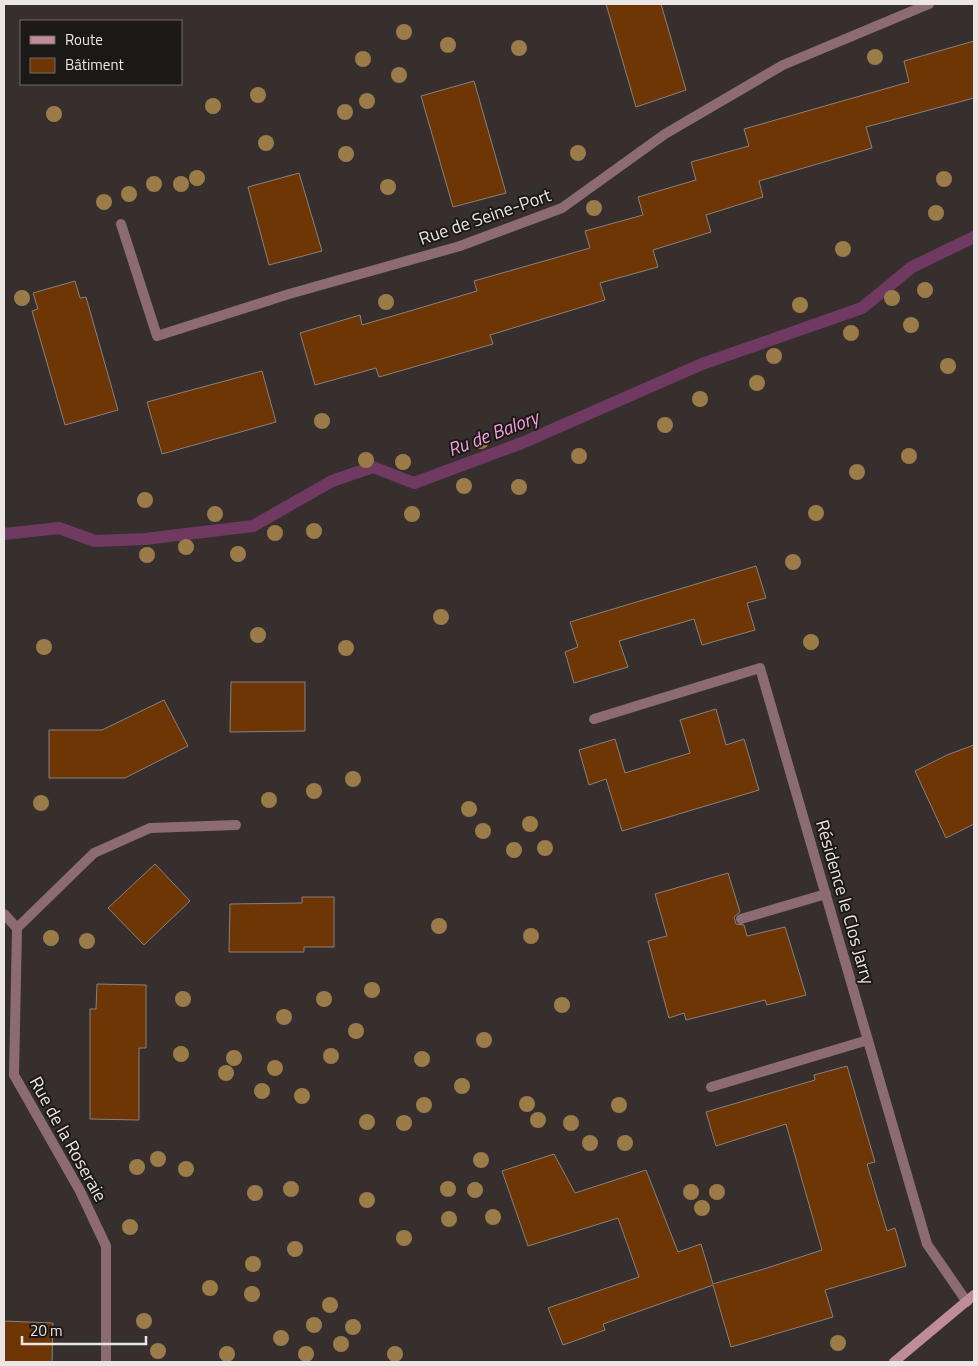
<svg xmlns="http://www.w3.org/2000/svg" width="978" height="1366" viewBox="0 0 978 1366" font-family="'Titillium Web',sans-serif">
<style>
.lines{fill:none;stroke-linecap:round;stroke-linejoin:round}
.stream{stroke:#703962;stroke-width:12}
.building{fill:#6d3604;stroke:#88817c}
.lane{stroke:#8c6b73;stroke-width:10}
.street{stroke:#8c6b73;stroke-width:10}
.secondary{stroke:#bf8c98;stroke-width:10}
.tree{fill:#9b7c48}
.labels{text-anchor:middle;stroke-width:4;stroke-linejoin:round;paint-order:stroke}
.street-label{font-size:18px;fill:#ebe6e5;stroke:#1b1817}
.water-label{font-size:19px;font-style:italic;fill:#f5a0dd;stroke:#1b1817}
</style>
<rect width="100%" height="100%" fill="#362f2e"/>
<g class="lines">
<path class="stream" d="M 4,534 L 59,528 L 95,541 L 145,539 L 253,526 L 332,481 L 373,467 L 414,483 L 522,443 L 702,364 L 862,308 L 912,267 L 974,237"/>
</g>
<path class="building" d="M 606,4 L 661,4 L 686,90 L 636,107 Z
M 974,41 L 974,98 L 866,127 L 872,148 L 759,181 L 763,197 L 706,215 L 711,232 L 653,250 L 658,267 L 600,283 L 605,300 L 490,335 L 493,344 L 379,377 L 376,368 L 315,385 L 300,333 L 360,315 L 362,325 L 420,308 L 477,291 L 474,281 L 590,248 L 585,231 L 643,215 L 638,197 L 696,180 L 691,162 L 749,146 L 744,129 L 909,82 L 904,61 Z
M 474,81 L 506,193 L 453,207 L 421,96 Z
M 299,173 L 322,251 L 269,265 L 248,187 Z
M 75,281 L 80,298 L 86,297 L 118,410 L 65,425 L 32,311 L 38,309 L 33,293 Z
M 262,371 L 276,422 L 162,454 L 147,402 Z
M 756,566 L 766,598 L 747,603 L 755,630 L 702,645 L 694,619 L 619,641 L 628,667 L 574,683 L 565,652 L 578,647 L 570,622 Z
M 231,682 L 305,682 L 305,731 L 230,732 Z
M 164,700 L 188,746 L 125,778 L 49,778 L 49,730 L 102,730 Z
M 716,709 L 726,745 L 744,739 L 759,790 L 622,831 L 606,779 L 589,785 L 579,750 L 615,739 L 625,773 L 690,753 L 680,720 Z
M 974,745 L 974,824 L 946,838 L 915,771 L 947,755 Z
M 155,864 L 190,901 L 144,945 L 108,908 Z
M 728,873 L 740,912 L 734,917 L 736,924 L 744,925 L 747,936 L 785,927 L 806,995 L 767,1005 L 765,1000 L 686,1020 L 684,1013 L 669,1018 L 648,941 L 667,936 L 655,894 Z
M 302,897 L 334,897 L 334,947 L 304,947 L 304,952 L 229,952 L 230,904 L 302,903 Z
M 97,984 L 146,985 L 146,1048 L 139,1048 L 139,1120 L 90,1119 L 90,1009 L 96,1009 Z
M 847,1066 L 875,1162 L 867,1164 L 887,1231 L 895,1228 L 906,1266 L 825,1290 L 833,1317 L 731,1347 L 713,1285 L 603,1324 L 605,1330 L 563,1345 L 548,1308 L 639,1277 L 618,1218 L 528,1246 L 502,1171 L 554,1154 L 575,1193 L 646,1170 L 678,1252 L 701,1244 L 713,1284 L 767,1268 L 822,1250 L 786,1124 L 716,1146 L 706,1112 L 815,1080 L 814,1075 Z
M 4,1321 L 53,1323 L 52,1362 L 4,1362 Z"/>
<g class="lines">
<path class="lane" d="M 594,719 L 760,668 L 927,1244 L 967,1302
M 741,919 L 826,894
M 711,1087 L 868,1040"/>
<path class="street" d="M 121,224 L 157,336 L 289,294 L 460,246 L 562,208 L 665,134 L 783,65 L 929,4
M 4,914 L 17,928 L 14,1075 L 80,1191 L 106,1246 L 106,1362
M 17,928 L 94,853 L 150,828 L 236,825"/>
<path class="secondary" d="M 894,1362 L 974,1295"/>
</g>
<g class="tree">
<circle cx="404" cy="32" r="8"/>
<circle cx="448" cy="45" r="8"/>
<circle cx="519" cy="48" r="8"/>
<circle cx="875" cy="57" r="8"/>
<circle cx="363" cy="59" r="8"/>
<circle cx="399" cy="75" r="8"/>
<circle cx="258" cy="95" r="8"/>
<circle cx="367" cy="101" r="8"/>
<circle cx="213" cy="106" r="8"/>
<circle cx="345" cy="112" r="8"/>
<circle cx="54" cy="114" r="8"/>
<circle cx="266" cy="143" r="8"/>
<circle cx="578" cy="153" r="8"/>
<circle cx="346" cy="154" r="8"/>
<circle cx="197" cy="178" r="8"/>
<circle cx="944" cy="179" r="8"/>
<circle cx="154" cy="184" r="8"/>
<circle cx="181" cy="184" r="8"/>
<circle cx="388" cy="187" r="8"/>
<circle cx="129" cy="194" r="8"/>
<circle cx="104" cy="202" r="8"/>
<circle cx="594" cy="208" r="8"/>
<circle cx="936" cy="213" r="8"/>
<circle cx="843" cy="249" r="8"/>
<circle cx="925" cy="290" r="8"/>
<circle cx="22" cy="298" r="8"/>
<circle cx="892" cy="298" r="8"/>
<circle cx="386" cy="302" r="8"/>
<circle cx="800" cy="305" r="8"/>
<circle cx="911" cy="325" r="8"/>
<circle cx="851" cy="333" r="8"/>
<circle cx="774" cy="356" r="8"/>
<circle cx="948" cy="366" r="8"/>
<circle cx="757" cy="383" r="8"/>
<circle cx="700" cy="399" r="8"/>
<circle cx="322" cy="421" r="8"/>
<circle cx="665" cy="425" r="8"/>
<circle cx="481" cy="441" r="8"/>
<circle cx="579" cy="456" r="8"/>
<circle cx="909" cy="456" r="8"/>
<circle cx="366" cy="460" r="8"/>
<circle cx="403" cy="462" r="8"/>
<circle cx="857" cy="472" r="8"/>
<circle cx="464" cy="486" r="8"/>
<circle cx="519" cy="487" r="8"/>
<circle cx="145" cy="500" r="8"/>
<circle cx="816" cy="513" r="8"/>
<circle cx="215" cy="514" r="8"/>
<circle cx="412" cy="514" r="8"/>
<circle cx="314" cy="531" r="8"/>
<circle cx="275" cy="533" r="8"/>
<circle cx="186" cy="547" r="8"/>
<circle cx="238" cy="554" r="8"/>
<circle cx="147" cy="555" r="8"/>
<circle cx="793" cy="562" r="8"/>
<circle cx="441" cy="617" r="8"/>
<circle cx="258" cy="635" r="8"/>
<circle cx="811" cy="642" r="8"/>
<circle cx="44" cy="647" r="8"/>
<circle cx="346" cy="648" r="8"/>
<circle cx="353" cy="779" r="8"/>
<circle cx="314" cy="791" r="8"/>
<circle cx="269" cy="800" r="8"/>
<circle cx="41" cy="803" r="8"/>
<circle cx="469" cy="809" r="8"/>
<circle cx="530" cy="824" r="8"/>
<circle cx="483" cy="831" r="8"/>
<circle cx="545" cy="848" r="8"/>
<circle cx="514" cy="850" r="8"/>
<circle cx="439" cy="926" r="8"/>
<circle cx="531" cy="936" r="8"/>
<circle cx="51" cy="938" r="8"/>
<circle cx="87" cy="941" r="8"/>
<circle cx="372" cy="990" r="8"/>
<circle cx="183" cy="999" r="8"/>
<circle cx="324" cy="999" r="8"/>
<circle cx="562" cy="1005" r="8"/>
<circle cx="284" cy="1017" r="8"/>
<circle cx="356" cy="1031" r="8"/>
<circle cx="484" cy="1040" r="8"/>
<circle cx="181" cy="1054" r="8"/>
<circle cx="331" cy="1056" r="8"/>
<circle cx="234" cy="1058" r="8"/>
<circle cx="422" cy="1059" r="8"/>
<circle cx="275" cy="1068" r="8"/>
<circle cx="226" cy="1073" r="8"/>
<circle cx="462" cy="1086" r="8"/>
<circle cx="262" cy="1091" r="8"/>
<circle cx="302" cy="1096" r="8"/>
<circle cx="527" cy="1104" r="8"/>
<circle cx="424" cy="1105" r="8"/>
<circle cx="619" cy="1105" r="8"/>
<circle cx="538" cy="1120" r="8"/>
<circle cx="367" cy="1122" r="8"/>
<circle cx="404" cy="1123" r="8"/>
<circle cx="571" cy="1123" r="8"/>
<circle cx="590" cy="1143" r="8"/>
<circle cx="625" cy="1143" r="8"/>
<circle cx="158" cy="1159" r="8"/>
<circle cx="481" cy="1160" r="8"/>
<circle cx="137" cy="1167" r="8"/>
<circle cx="186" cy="1169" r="8"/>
<circle cx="291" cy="1189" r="8"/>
<circle cx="448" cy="1189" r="8"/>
<circle cx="475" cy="1190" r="8"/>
<circle cx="691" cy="1192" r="8"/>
<circle cx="717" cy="1192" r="8"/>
<circle cx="255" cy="1193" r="8"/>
<circle cx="367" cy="1200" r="8"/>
<circle cx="702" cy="1208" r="8"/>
<circle cx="493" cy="1217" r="8"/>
<circle cx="449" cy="1219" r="8"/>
<circle cx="130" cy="1227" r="8"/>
<circle cx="404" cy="1238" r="8"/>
<circle cx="295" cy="1249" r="8"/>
<circle cx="253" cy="1264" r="8"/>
<circle cx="210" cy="1288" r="8"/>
<circle cx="252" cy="1294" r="8"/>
<circle cx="330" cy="1305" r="8"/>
<circle cx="144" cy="1321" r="8"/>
<circle cx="314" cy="1325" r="8"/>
<circle cx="353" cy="1327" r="8"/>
<circle cx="281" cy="1338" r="8"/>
<circle cx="838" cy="1343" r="8"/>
<circle cx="341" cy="1344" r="8"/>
<circle cx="158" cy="1351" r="8"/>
<circle cx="227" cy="1354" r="8"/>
<circle cx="306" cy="1354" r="8"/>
<circle cx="395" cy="1354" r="8"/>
</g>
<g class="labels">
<g class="street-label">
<text transform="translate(485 217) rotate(-19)" y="6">Rue de Seine-Port</text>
<text transform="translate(845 902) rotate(74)" y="6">Résidence le Clos Jarry</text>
<text transform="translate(68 1139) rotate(61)" y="6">Rue de la Roseraie</text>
</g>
<g class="water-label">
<text transform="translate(493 433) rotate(-21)" y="7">Ru de Balory</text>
</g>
</g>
<rect width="978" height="1366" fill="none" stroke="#ebe6e5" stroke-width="10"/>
<rect x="20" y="20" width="162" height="65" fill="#1b1817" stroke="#6e6a69"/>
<rect x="30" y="36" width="25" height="8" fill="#bf8c98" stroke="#6e6a69"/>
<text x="65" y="45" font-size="15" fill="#ebe6e5">Route</text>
<rect x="30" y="58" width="25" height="15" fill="#6d3604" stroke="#6e6a69"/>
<text x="65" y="70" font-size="15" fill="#ebe6e5">Bâtiment</text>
<path d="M22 1336v8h124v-8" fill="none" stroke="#ebe6e5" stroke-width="2.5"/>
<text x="30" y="1336" font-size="15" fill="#ebe6e5" stroke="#1b1817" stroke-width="4" paint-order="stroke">20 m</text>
</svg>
